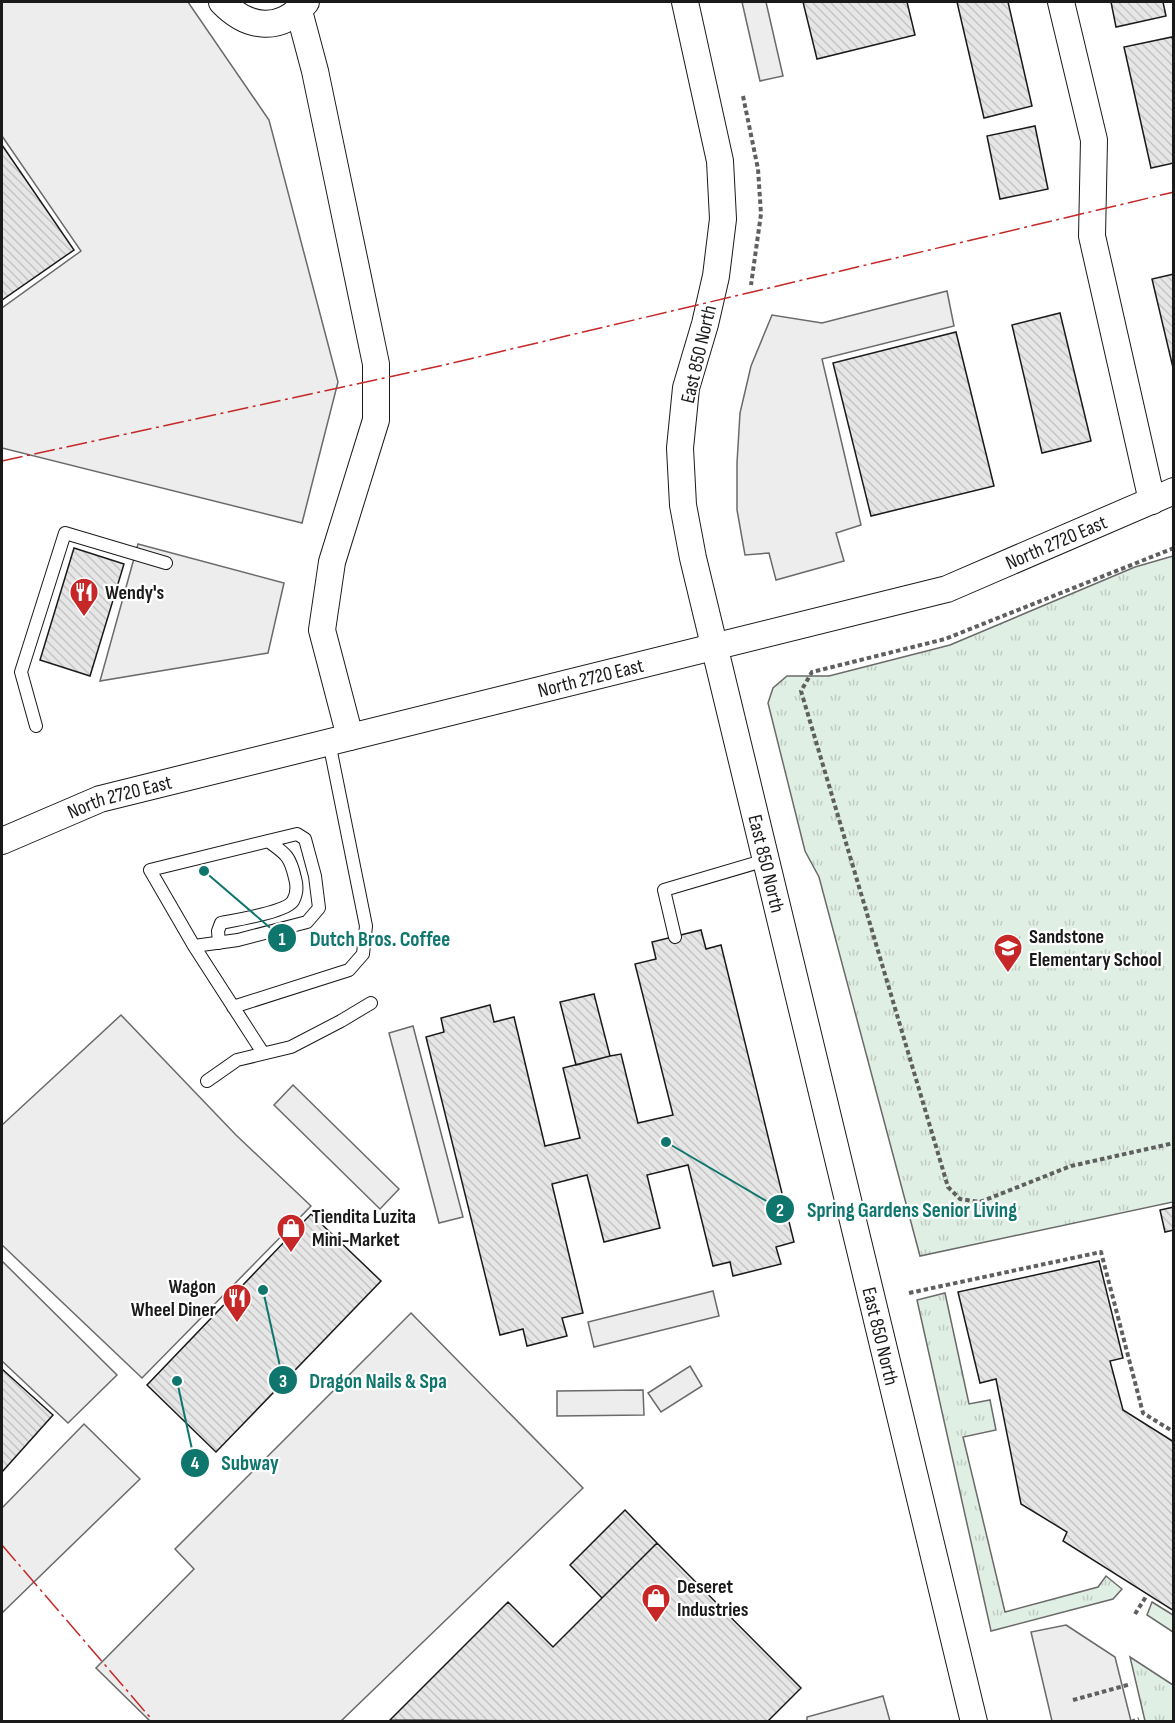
<svg xmlns="http://www.w3.org/2000/svg" width="1175" height="1723" viewBox="0 0 1175 1723" font-family="'Sofia Sans Condensed',sans-serif">
<style>
.grass{fill:url(#grass-tufts);stroke:#6a6a6a;stroke-width:1.5}
.parking{fill:#ededed;stroke:#6a6a6a;stroke-width:1.5}
.building{fill:url(#building-back-hatch);stroke:#1a1a1a;stroke-width:1.5}
.lines{fill:none;stroke-linecap:round;stroke-linejoin:round}
.lane-casing{stroke:#1a1a1a;stroke-width:14}
.street-casing{stroke:#1a1a1a;stroke-width:28}
.path{stroke:#5f5f5f;stroke-width:4;stroke-dasharray:4.5 3;stroke-linecap:butt}
.lane{stroke:#fff;stroke-width:12}
.street{stroke:#fff;stroke-width:26}
.power{stroke:#c62828;stroke-width:1.5;stroke-dasharray:21 4.5 3 4.5;stroke-linecap:butt}
.labels{text-anchor:middle;stroke-width:4.5;stroke-linejoin:round;paint-order:stroke}
.street-label{font-size:20px;fill:#1a1a1a;stroke:#fff}
.poi-label{font-size:20px;font-weight:bold;fill:#1a1a1a;stroke:#fff;text-anchor:start}
.leader{fill:none;stroke:#0f766e;stroke-width:2}
.callout-dot{fill:#0f766e;stroke:#fff;stroke-width:2}
.mark-label{font-size:18px;text-anchor:middle;font-weight:bold;fill:#fff}
.callout-label{font-size:21px;text-anchor:middle;font-weight:bold;fill:#0f766e;stroke:#fff;stroke-width:4.5;stroke-linejoin:round;paint-order:stroke}
</style>
<defs>
<pattern id="grass-tufts" width="24" height="20" patternUnits="userSpaceOnUse" patternTransform="scale(1.5)"><rect width="24" height="20" fill="#e0efe3"/><path d="M3 7l-1-3M5 7V3M7 7l1-3M15 17l-1-3M17 17v-4M19 17l1-3" fill="none" stroke="#c0ccc2"/></pattern>
<pattern id="building-back-hatch" width="6" height="6" patternUnits="userSpaceOnUse" patternTransform="scale(1.5)"><rect width="6" height="6" fill="#e6e6e6"/><path d="M-1 5l2 2M0 0l6 6M5-1l2 2" fill="none" stroke="#c5c5c5"/></pattern>
</defs>
<rect width="100%" height="100%" fill="#fff"/>
<path class="grass" d="M 1173,556 L 1173,1202 L 920,1256 L 819,877 L 805,851 L 768,703 L 773,688 L 787,676 L 829,676 L 950,645 L 1135,567 Z
M 945,1293 L 969,1404 L 990,1400 L 996,1430 L 963,1437 L 1005,1612 L 1098,1587 L 1106,1576 L 1122,1589 L 1113,1599 L 991,1631 L 917,1300 Z
M 1152,1602 L 1173,1615 L 1173,1632 L 1147,1615 Z
M 1130,1657 L 1173,1685 L 1173,1721 L 1145,1721 Z"/>
<path class="parking" d="M 2,2 L 188,2 L 269,120 L 338,382 L 302,523 L 2,448 L 2,308 L 81,251 L 2,136 Z
M 742,2 L 766,2 L 783,76 L 760,81 Z
M 947,291 L 954,326 L 822,359 L 861,525 L 836,533 L 844,561 L 776,580 L 769,553 L 745,555 L 737,510 L 737,463 L 740,413 L 751,366 L 772,315 L 822,323 Z
M 138,544 L 284,583 L 268,653 L 100,681 Z
M 121,1015 L 236,1135 L 311,1206 L 142,1378 L 2,1245 L 2,1125 Z
M 413,1026 L 463,1217 L 439,1223 L 389,1033 Z
M 293,1085 L 399,1189 L 380,1209 L 274,1105 Z
M 2,1261 L 117,1375 L 68,1423 L 2,1361 Z
M 713,1291 L 719,1316 L 594,1347 L 588,1322 Z
M 411,1313 L 583,1488 L 341,1721 L 150,1721 L 96,1668 L 194,1569 L 175,1549 Z
M 690,1366 L 702,1386 L 661,1412 L 648,1393 Z
M 643,1390 L 644,1415 L 557,1416 L 557,1391 Z
M 84,1424 L 140,1479 L 2,1613 L 2,1508 Z
M 1066,1625 L 1115,1657 L 1131,1721 L 1052,1721 L 1031,1632 Z
M 883,1696 L 890,1721 L 807,1721 L 807,1717 Z"/>
<path class="building" d="M 803,2 L 907,2 L 915,35 L 817,59 Z
M 957,2 L 1008,2 L 1032,106 L 984,118 Z
M 1111,2 L 1163,2 L 1166,16 L 1116,27 Z
M 1172,37 L 1174,44 L 1174,163 L 1151,168 L 1124,47 Z
M 1035,126 L 1048,189 L 1000,199 L 987,136 Z
M 2,145 L 74,250 L 2,300 Z
M 1174,274 L 1174,372 L 1152,279 Z
M 1060,313 L 1091,441 L 1042,453 L 1012,325 Z
M 956,332 L 994,486 L 871,516 L 833,363 Z
M 74,548 L 124,564 L 90,676 L 40,660 Z
M 701,930 L 706,949 L 721,945 L 794,1242 L 776,1247 L 781,1264 L 733,1276 L 730,1262 L 713,1266 L 688,1165 L 647,1175 L 660,1228 L 604,1242 L 587,1175 L 552,1184 L 583,1313 L 562,1318 L 567,1336 L 527,1346 L 523,1329 L 500,1335 L 426,1037 L 444,1032 L 441,1018 L 490,1005 L 494,1022 L 514,1017 L 545,1146 L 580,1138 L 563,1068 L 610,1056 L 621,1054 L 638,1123 L 673,1115 L 635,964 L 656,959 L 652,942 Z
M 594,994 L 610,1056 L 576,1065 L 560,1002 Z
M 1174,1207 L 1174,1230 L 1165,1232 L 1160,1210 Z
M 311,1214 L 381,1281 L 216,1452 L 147,1385 Z
M 1099,1261 L 1123,1358 L 1110,1361 L 1123,1410 L 1174,1442 L 1174,1611 L 1063,1541 L 1067,1532 L 1021,1504 L 996,1379 L 980,1383 L 958,1292 Z
M 2,1369 L 53,1415 L 2,1472 Z
M 625,1510 L 657,1543 L 602,1598 L 570,1565 Z
M 657,1543 L 801,1688 L 767,1722 L 390,1720 L 508,1602 L 553,1647 Z"/>
<g class="lines">
<g class="lane-casing">
<path id="lane" d="M 36,726 L 21,672 L 65,533 L 166,563
M 675,937 L 664,890 L 766,860
M 219,943 L 218,931 L 221,923 C 236,920 286,912 293,901 C 297,894 297,885 295,878 C 290,856 286,854 268,841
M 194,946 L 238,940 L 307,922 L 319,908 L 315,876 L 305,839 L 297,834 L 150,870 L 194,946 L 263,1053
M 233,1007 L 349,970 L 363,954 L 366,926 L 329,742
M 207,1081 L 237,1060 L 291,1047 L 341,1021 L 371,1003"/>
</g>
<g class="street-casing">
<g id="street">
<path d="M 222,2 C 248,29 281,33 306,2"/>
<path id="s1" d="M 685,2 L 720,161 L 723,219 L 716,276 L 705,324 L 686,388 L 680,448 L 683,505 L 693,558 L 974,1722"/>
<path d="M 1061,2 L 1094,140 L 1092,236 L 1152,501"/>
<path d="M 299,11 L 315,71 L 376,364 L 376,420 L 332,562 L 322,630 L 350,737"/>
<path id="s2" d="M 2,841 L 100,799 L 947,589 L 1174,491"/>
</g>
</g>
<path class="path" d="M 743,96 L 758,169 L 761,214 L 751,285
M 1174,548 L 945,639 L 812,672 L 801,691 L 948,1187 L 960,1199 L 980,1202 L 1071,1166 L 1174,1143
M 909,1293 L 1101,1252 L 1143,1413 L 1174,1432
M 1135,1614 L 1147,1595
M 1073,1700 L 1131,1684
M 1131,1722 L 1139,1719"/>
<use href="#lane" class="lane"/>
<use href="#street" class="street"/>
<path class="power" d="M 2,461 L 444,365 L 1174,192
M 2,1545 L 154,1722"/>
</g>
<defs>
<g id="restaurant-pin" transform="scale(1.5)"><path d="M0 17L-7.5 6A9.5 9.5 0 1 1 7.5 6Z" fill="#c62828" stroke="#fff"/><path d="M-5-6h1v4h1v-4h1v4h1v-4h1v5L-1.5 .5V6h-2V.5L-5-1ZM5-6V6H3V1.5H1.5Q1.5-4 5-6Z" fill="#fff"/></g>
<g id="school-pin" transform="scale(1.5)"><path d="M0 17L-7.5 6A9.5 9.5 0 1 1 7.5 6Z" fill="#c62828" stroke="#fff"/><path d="M0-5L7-2L0 1L-7-2ZM-4 1L0 2.5L4 1V4Q0 6-4 4Z" fill="#fff"/></g>
<g id="shop-pin" transform="scale(1.5)"><path d="M0 17L-7.5 6A9.5 9.5 0 1 1 7.5 6Z" fill="#c62828" stroke="#fff"/><path d="M-5-2.5h2.3a2.7 3.5 0 0 1 5.4 0H5L5.5 6h-11ZM-1.5-2.5h3a1.5 2.3 0 0 0-3 0Z" fill="#fff"/></g>
</defs>
<g fill-rule="evenodd">
<use href="#restaurant-pin" x="84" y="592"/>
<use href="#school-pin" x="1008" y="948"/>
<use href="#shop-pin" x="291" y="1228"/>
<use href="#restaurant-pin" x="237" y="1298"/>
<use href="#shop-pin" x="656" y="1598"/>
</g>
<g class="labels">
<g class="street-label">
<text transform="translate(698 354) rotate(-77)" y="7">East 850 North</text>
<text dy="7" stroke="none"><textPath href="#s2" startOffset="1098">North 2720 East</textPath></text>
<text dy="7" stroke="none"><textPath href="#s2" startOffset="612">North 2720 East</textPath></text>
<text dy="7" stroke="none"><textPath href="#s2" startOffset="126">North 2720 East</textPath></text>
<text dy="7" stroke="none"><textPath href="#s1" startOffset="880">East 850 North</textPath></text>
<text dy="7" stroke="none"><textPath href="#s1" startOffset="1366">East 850 North</textPath></text>
</g>
<g class="poi-label">
<text x="105" y="599">Wendy's</text>
<text x="1029" y="943">Sandstone<tspan x="1029" dy="23">Elementary School</tspan></text>
<text x="312" y="1223">Tiendita Luzita<tspan x="312" dy="23">Mini-Market</tspan></text>
<text x="216" y="1293" text-anchor="end">Wagon<tspan x="216" dy="23">Wheel Diner</tspan></text>
<text x="677" y="1593">Deseret<tspan x="677" dy="23">Industries</tspan></text>
</g>
</g>
<path class="leader" d="M204 871L282 938M666 1142L780 1209M263 1290L283 1380M177 1381L195 1463"/>
<g class="callout-dot">
<circle cx="204" cy="871" r="6"/>
<circle cx="666" cy="1142" r="6"/>
<circle cx="263" cy="1290" r="6"/>
<circle cx="177" cy="1381" r="6"/>
<circle cx="282" cy="938" r="15"/>
<circle cx="780" cy="1209" r="15"/>
<circle cx="283" cy="1380" r="15"/>
<circle cx="195" cy="1463" r="15"/>
</g>
<g class="mark-label">
<text x="282" y="945">1</text>
<text x="780" y="1216">2</text>
<text x="283" y="1387">3</text>
<text x="195" y="1469">4</text>
</g>
<g class="callout-label">
<text x="380" y="946">Dutch Bros. Coffee</text>
<text x="912" y="1217">Spring Gardens Senior Living</text>
<text x="378" y="1388">Dragon Nails &amp; Spa</text>
<text x="250" y="1470">Subway</text>
</g>
<rect width="1175" height="1723" fill="none" stroke="#1a1a1a" stroke-width="6"/>
</svg>
